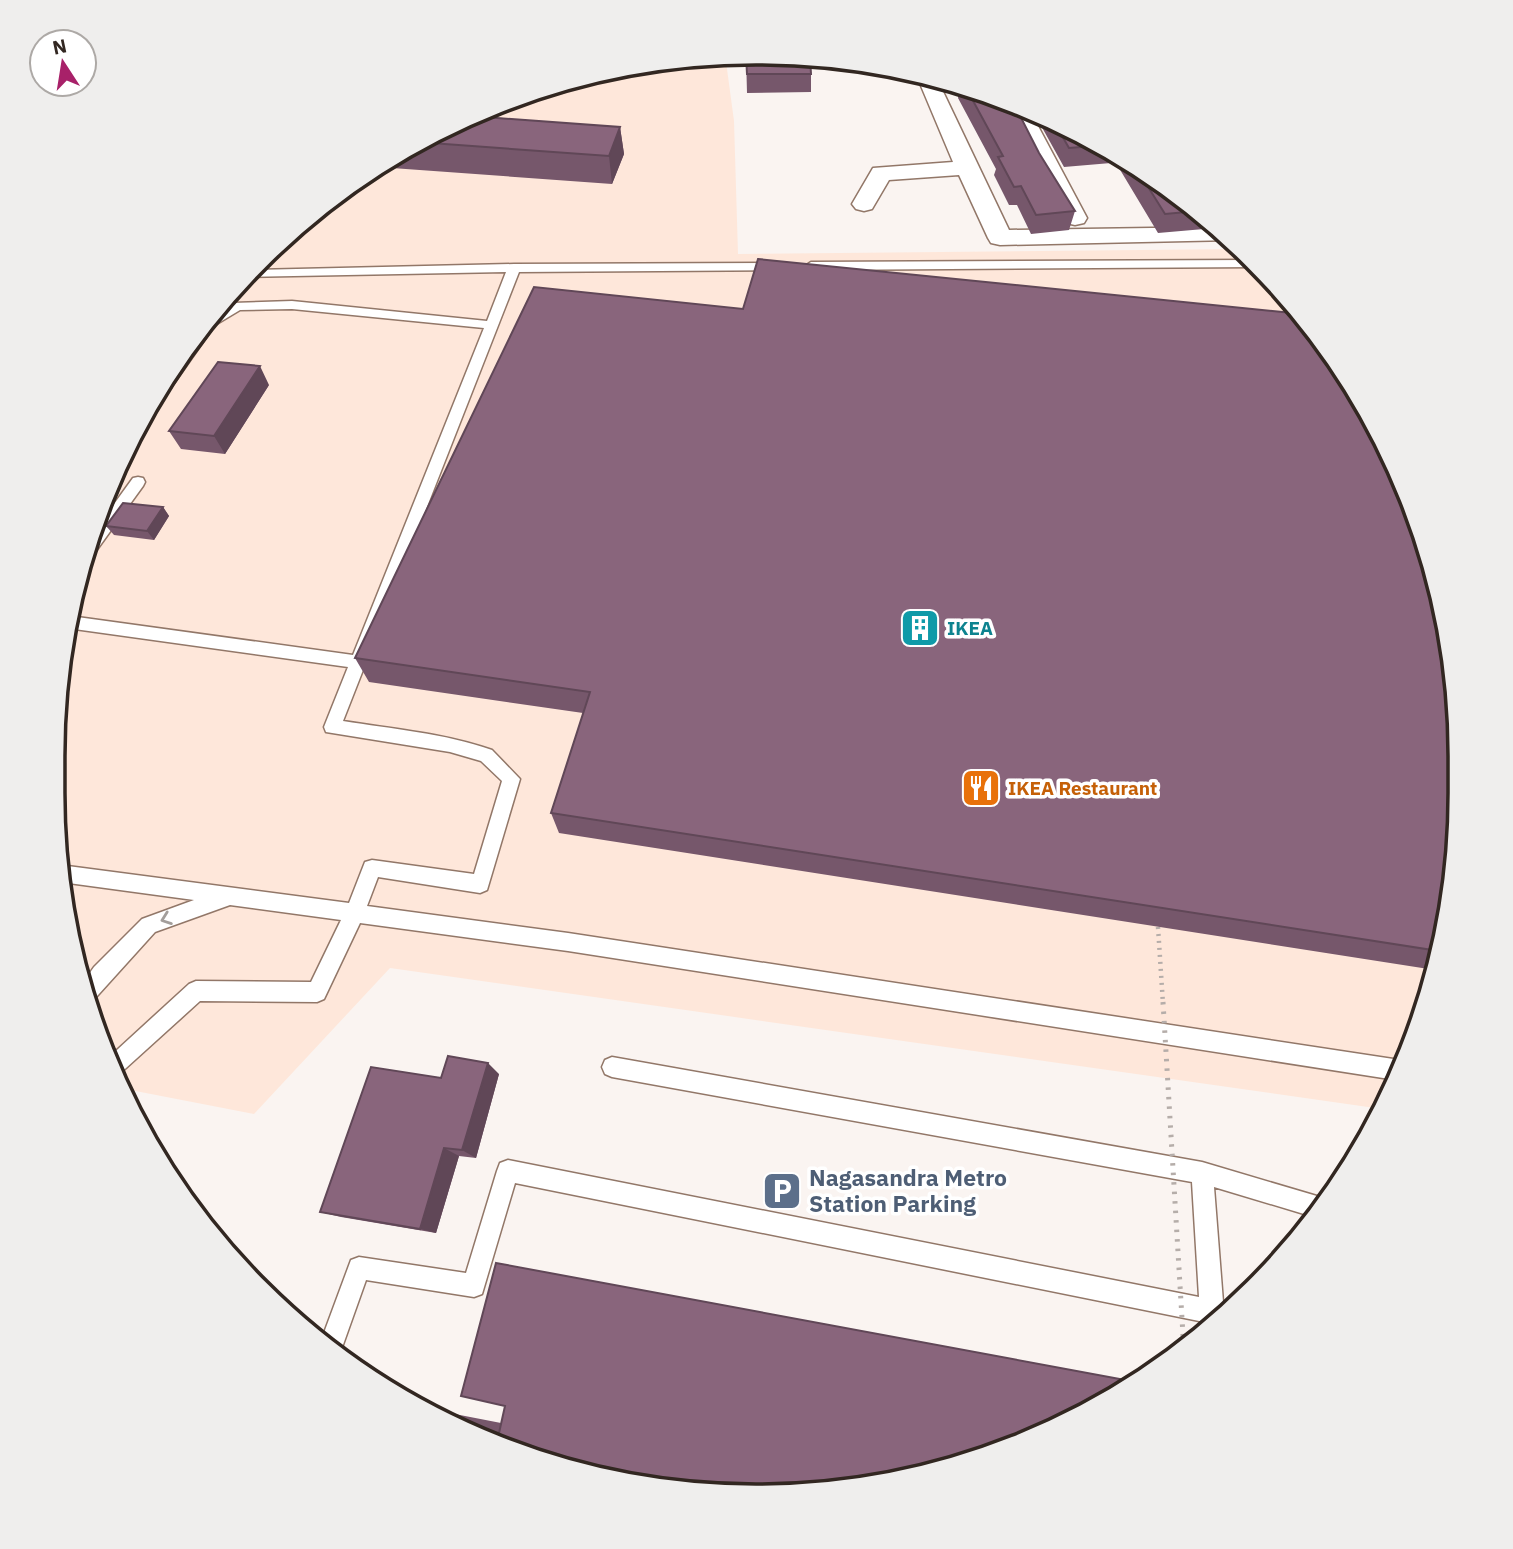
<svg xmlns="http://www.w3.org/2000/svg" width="1513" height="1549" viewBox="0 0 1513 1549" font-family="'IBM Plex Sans',sans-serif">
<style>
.built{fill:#fee7da}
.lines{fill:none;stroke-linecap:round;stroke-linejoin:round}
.lane-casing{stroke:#927768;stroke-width:3}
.street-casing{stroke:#927768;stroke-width:3}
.lane{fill:#fff;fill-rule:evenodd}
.street{fill:#fff;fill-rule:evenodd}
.path-bridge-far1{stroke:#b5ada9;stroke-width:4.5;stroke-dasharray:2 5;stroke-linecap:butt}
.path-bridge{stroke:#b5ada9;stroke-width:5;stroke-dasharray:2.5 7;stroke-linecap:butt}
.wall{fill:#76576b}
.shaded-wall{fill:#604757}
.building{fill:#89657c;stroke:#604757;stroke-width:2}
.oneway{stroke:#a39e9b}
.labels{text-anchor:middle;stroke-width:7;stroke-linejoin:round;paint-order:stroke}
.culture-label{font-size:19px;font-weight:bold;fill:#0d838f;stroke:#fff;text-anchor:start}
.food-label{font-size:19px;font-weight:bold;fill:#c56008;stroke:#fff;text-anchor:start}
.near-service-label{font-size:23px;font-weight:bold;fill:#4e5e75;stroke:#fff;text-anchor:start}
.rim{fill:none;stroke:#322721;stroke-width:3.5}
</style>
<rect width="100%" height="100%" fill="#faf4f1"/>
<path class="built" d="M 711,54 L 725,54 L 734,121 L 738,254 L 1241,249 L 1315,328 L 1437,575 L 1459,711 L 1455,884 L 1423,1018 L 1382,1109 L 390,968 L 254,1114 L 120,1088 L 106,1062 L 66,930 L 53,793 L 59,664 L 90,530 L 147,404 L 227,292 L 328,198 L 445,125 L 575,76 Z"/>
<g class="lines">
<g class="lane-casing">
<path id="lane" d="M 1252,260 L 1258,267 L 811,270 L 805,266 L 811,262 Z
M 780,263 L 784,264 L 784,270 L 519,272 L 343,721 C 392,729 444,733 492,750 L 520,779 L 487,890 L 480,893 L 378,877 L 367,906 L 568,933 L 1400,1060 L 1404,1061 L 1396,1080 L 568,951 L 360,923 L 324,999 L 317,1002 L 200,1001 L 115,1078 L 106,1060 L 189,984 L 196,981 L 311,982 L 341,920 L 230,905 L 155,932 L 89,1005 L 82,984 L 94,967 L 142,919 L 194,900 L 61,882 L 60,865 L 349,903 L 365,862 L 372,860 L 474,874 L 502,781 L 481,761 L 450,752 L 326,732 L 324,727 L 348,667 L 67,628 L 70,616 L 353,655 L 484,328 L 292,309 L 240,310 L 215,325 L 142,429 L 135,430 L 147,404 L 209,318 L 233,303 L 292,301 L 487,321 L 506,272 L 244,277 L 251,270 L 514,264 Z
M 138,477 L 143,478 L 145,482 L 143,486 L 88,562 L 82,563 L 88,540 L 133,478 Z
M 612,1057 L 1202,1162 L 1327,1199 L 1314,1217 L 1214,1187 L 1223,1302 L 1233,1306 L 1214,1324 L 515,1183 L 482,1294 L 474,1297 L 366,1280 L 339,1356 L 321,1341 L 351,1260 L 359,1257 L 466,1273 L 497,1171 L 500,1163 L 508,1160 L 1199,1297 L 1192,1182 L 612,1077 L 605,1074 L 602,1067 L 605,1060 Z"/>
</g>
<g class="street-casing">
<path id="street" d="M 916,74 L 937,79 L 1009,230 L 1220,227 L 1233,240 L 1000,245 L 991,243 L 988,238 L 959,175 L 889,180 L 872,209 L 864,211 L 856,209 L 852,204 L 873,168 L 953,162 Z
M 1006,101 L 1030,111 L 1087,218 L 1084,223 L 1075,225 L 1066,223 L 1063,218 L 1004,104 Z"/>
</g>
<use href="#lane" class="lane"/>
<use href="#street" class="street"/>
<path class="path-bridge-far1" d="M 1158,927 L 1163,1004"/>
<path class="path-bridge" d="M 1163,1002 L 1184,1352"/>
</g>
<path class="wall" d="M 746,55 L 811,74 L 811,92 L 747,93 Z
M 960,85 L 983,90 L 1039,153 L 1075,211 L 1069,230 L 1031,234 L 1017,205 L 1009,205 L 994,175 L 996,169 L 958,98 Z
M 1034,113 L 1109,147 L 1208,218 L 1204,229 L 1158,233 L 1113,158 L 1111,163 L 1064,167 Z
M 490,117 L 620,127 L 624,154 L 612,184 L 378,167 L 445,125 Z
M 534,287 L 1455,884 L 1435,970 L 559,833 L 551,813 L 583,713 L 369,682 L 355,658 Z
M 269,385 L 225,454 L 181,449 L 169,431 Z
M 163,507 L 169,516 L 154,540 L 114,535 L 106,526 Z
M 499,1074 L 476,1158 L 459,1156 L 436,1233 L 341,1217 L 320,1212 L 441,1078 Z
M 429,1409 L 501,1423 L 530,1459 Z"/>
<path class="shaded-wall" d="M 496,106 L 476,144 L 470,116 Z
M 620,127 L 624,154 L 612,184 L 609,156 Z
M 260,366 L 269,385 L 225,454 L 214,436 Z
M 163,507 L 169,516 L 154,540 L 147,531 Z
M 488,1063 L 499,1074 L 476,1158 L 462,1150 Z
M 444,1148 L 459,1156 L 436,1233 L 420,1229 Z"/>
<path class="building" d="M 746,55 L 810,57 L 811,74 L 747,74 Z
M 965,86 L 983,90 L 1014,104 L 1039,153 L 1075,211 L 1036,215 L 1021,186 L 1014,187 L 998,157 L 1003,156 Z
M 470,116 L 620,127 L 609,156 L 417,142 L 445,125 Z
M 1054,122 L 1105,145 L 1069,148 Z
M 1135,166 L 1198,211 L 1165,214 Z
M 758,259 L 1302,314 L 1315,328 L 1388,445 L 1437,575 L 1459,711 L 1455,884 L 1439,951 L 551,813 L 590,692 L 355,658 L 534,287 L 743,309 Z
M 218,362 L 260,366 L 214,436 L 169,431 Z
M 123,503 L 163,507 L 147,531 L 106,526 Z
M 448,1056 L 488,1063 L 462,1150 L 444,1148 L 420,1229 L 320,1212 L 371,1067 L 441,1078 Z
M 496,1263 L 1136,1382 L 1068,1424 L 938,1473 L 802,1495 L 664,1490 L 530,1459 L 464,1427 L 499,1433 L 505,1406 L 461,1396 Z"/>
<defs><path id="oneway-chevron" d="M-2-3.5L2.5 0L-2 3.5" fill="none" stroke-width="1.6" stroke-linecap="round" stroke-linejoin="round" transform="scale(1.75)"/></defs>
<use class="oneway" href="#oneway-chevron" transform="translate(166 919) rotate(160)"/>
<defs>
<g id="building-square" transform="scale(2.0125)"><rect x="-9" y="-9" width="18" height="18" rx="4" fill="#0f9aa8" stroke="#fff"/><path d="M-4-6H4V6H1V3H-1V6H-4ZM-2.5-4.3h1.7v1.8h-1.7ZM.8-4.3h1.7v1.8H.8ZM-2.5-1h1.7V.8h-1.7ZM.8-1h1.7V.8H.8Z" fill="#fff"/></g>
<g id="restaurant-square" transform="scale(2.0125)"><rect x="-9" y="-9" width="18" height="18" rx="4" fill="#e8710a" stroke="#fff"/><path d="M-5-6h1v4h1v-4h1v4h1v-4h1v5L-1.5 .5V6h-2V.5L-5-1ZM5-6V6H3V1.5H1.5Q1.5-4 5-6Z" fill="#fff"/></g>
<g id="parking-square" transform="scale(2.0125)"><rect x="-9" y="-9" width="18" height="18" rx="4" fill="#5c6f8a" stroke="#fff"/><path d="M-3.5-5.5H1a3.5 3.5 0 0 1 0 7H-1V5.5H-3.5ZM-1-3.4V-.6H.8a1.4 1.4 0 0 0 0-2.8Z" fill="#fff"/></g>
</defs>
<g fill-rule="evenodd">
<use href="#building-square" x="920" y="628"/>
<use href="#restaurant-square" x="981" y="788"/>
<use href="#parking-square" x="782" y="1191"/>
</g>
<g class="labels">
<g class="culture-label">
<text x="947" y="635">IKEA</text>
</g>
<g class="food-label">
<text x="1008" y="795">IKEA Restaurant</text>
</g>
<g class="near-service-label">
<text x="809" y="1186">Nagasandra Metro<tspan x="809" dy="26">Station Parking</tspan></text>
</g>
</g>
<path d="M0 0H1513V1549H0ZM756 65H757A691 691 0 0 1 1448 756V793A691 691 0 0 1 757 1484H756A691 691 0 0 1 65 793V756A691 691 0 0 1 756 65Z" fill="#efeeed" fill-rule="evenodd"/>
<path class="rim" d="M756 65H757A691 691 0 0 1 1448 756V793A691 691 0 0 1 757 1484H756A691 691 0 0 1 65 793V756A691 691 0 0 1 756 65Z"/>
<g transform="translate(63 63) rotate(348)"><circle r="33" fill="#ffffff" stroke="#ada9a6" stroke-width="2"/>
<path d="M0-5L12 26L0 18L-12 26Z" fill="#a82169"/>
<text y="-10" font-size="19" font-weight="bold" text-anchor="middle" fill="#322721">N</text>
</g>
</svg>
